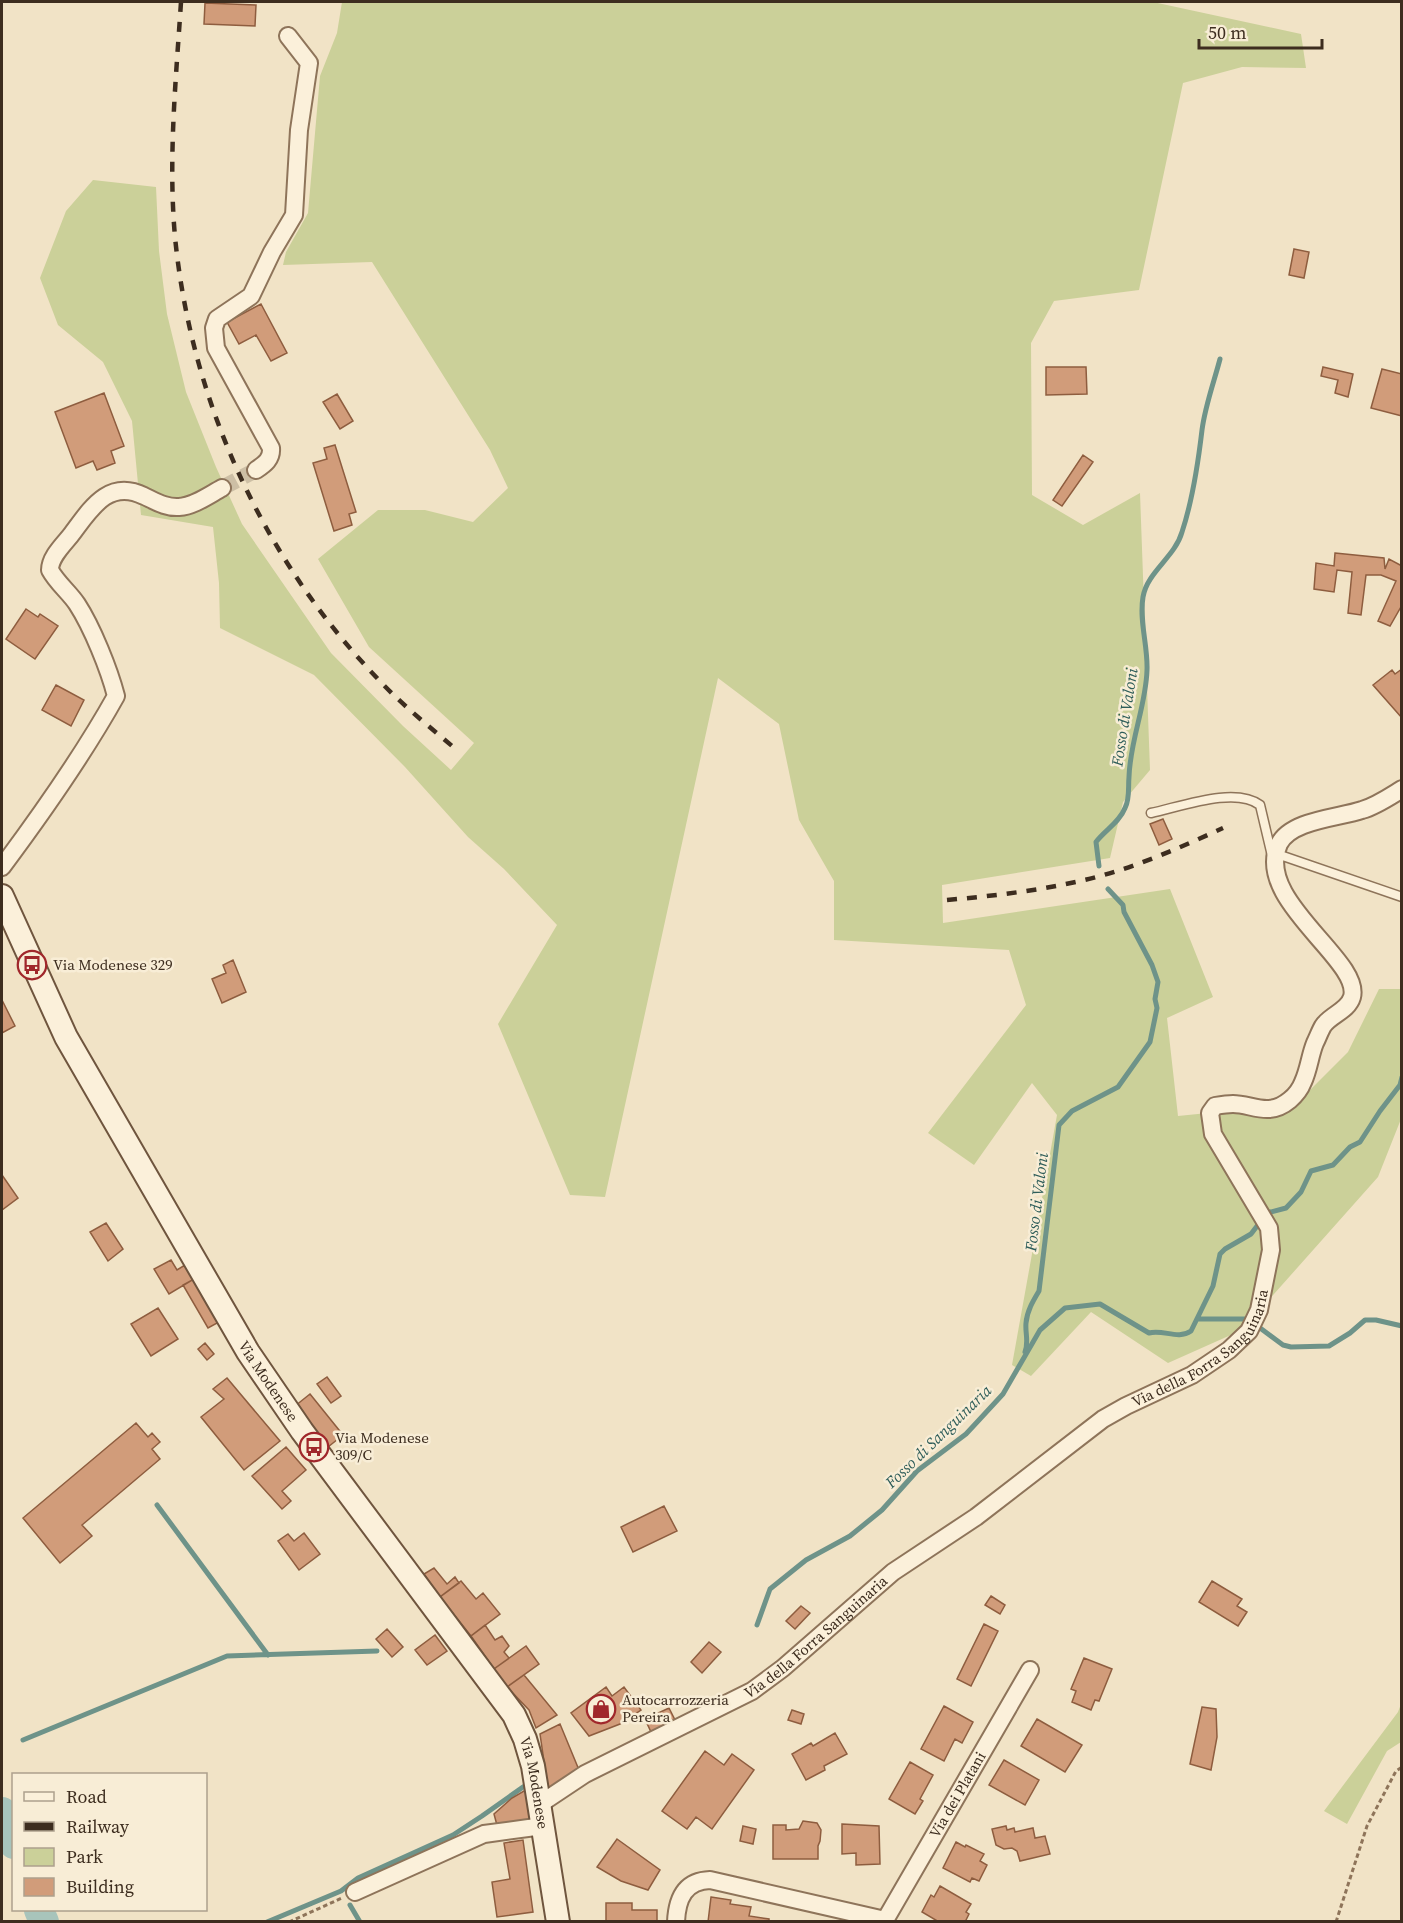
<svg xmlns="http://www.w3.org/2000/svg" width="1403" height="1923" viewBox="0 0 1403 1923" font-family="'Source Serif 4',serif">
<style>
.green{fill:#cbd099}
.lines{fill:none;stroke-linecap:round;stroke-linejoin:round}
.stream{stroke:#6e9389;stroke-width:5}
.river{stroke:#a8c4bb;stroke-width:30}
.building{fill:#d19c7a;stroke:#8e5d3f;stroke-width:1.5}
.street-tunnel{stroke:#cdbfa5;stroke-width:16;stroke-dasharray:16 8;stroke-linecap:butt}
.lane-casing{stroke:#8e745a;stroke-width:11}
.street-casing{stroke:#8e745a;stroke-width:20}
.secondary-casing{stroke:#6f553e;stroke-width:26}
.path{stroke:#8e745a;stroke-width:3;stroke-dasharray:4.5 3;stroke-linecap:butt}
.lane{stroke:#fbf0da;stroke-width:8}
.street{stroke:#fbf0da;stroke-width:16}
.secondary{stroke:#fbf0da;stroke-width:22}
.rail{stroke:#3d2d1f;stroke-width:4.5;stroke-dasharray:10 10;stroke-linecap:butt}
.labels{text-anchor:middle;stroke-width:5;stroke-linejoin:round;paint-order:stroke}
.poi-label{font-size:15px;fill:#3d2d1f;stroke:#f8edd6;text-anchor:start}
.street-label{font-size:15px;fill:#3d2d1f;stroke:#f8edd6}
.water-label{font-size:16px;font-style:italic;fill:#2e5d59;stroke:#f8edd6}
</style>
<rect width="100%" height="100%" fill="#f1e3c6"/>
<path class="green" d="M 342,2 L 1153,2 L 1301,34 L 1306,68 L 1242,67 L 1183,83 L 1139,290 L 1054,301 L 1031,343 L 1032,495 L 1083,525 L 1140,493 L 1150,770 L 1123,802 L 1110,858 L 942,885 L 943,923 L 1170,889 L 1213,997 L 1167,1018 L 1178,1116 L 1296,1104 L 1348,1052 L 1379,989 L 1401,989 L 1401,1119 L 1378,1177 L 1242,1330 L 1168,1363 L 1091,1312 L 1031,1376 L 1012,1365 L 1057,1115 L 1032,1083 L 974,1165 L 928,1133 L 1026,1005 L 1009,950 L 834,940 L 834,881 L 799,820 L 779,724 L 718,678 L 605,1197 L 570,1195 L 498,1024 L 557,925 L 504,869 L 468,837 L 405,767 L 314,675 L 220,628 L 219,583 L 213,527 L 141,515 L 132,421 L 103,362 L 58,325 L 40,278 L 66,211 L 93,180 L 156,187 L 159,251 L 167,314 L 186,392 L 216,467 L 242,524 L 331,653 L 403,726 L 451,770 L 474,743 L 369,647 L 318,559 L 378,510 L 425,510 L 473,522 L 508,488 L 490,450 L 372,262 L 283,265 L 286,252 L 308,213 L 320,76 L 337,33 Z
M 1401,1704 L 1401,1742 L 1387,1751 L 1347,1824 L 1324,1811 L 1398,1712 Z"/>
<g class="lines">
<path class="stream" d="M 1099,866 L 1096,842 C 1105,830 1119,823 1125,808 C 1130,799 1128,787 1129,777 C 1130,740 1146,706 1147,670 C 1148,646 1139,621 1143,597 C 1147,572 1175,557 1182,532 C 1193,499 1198,464 1202,430 C 1205,406 1214,382 1220,359
M 1198,1319 L 1248,1319 L 1283,1345 L 1291,1347 L 1329,1346 L 1350,1333 L 1365,1320 L 1376,1320 L 1402,1326
M 1025,1352 C 1029,1342 1025,1333 1026,1323 C 1027,1311 1033,1301 1039,1291 L 1059,1125 L 1072,1111 L 1118,1087 L 1150,1042 L 1157,1008 L 1155,999 L 1158,982 L 1152,965 L 1124,912 L 1123,905 L 1108,889
M 157,1505 L 268,1655
M 757,1625 L 770,1589 L 806,1560 L 850,1536 L 882,1510 L 917,1471 L 966,1434 L 979,1420 L 1003,1394 L 1040,1330 L 1065,1308 L 1100,1304 L 1149,1333 C 1163,1329 1178,1340 1191,1331 L 1213,1286 L 1220,1254 L 1225,1249 L 1251,1234 L 1267,1213 L 1286,1208 L 1301,1192 L 1311,1171 L 1333,1165 L 1350,1147 L 1360,1142 L 1380,1111 L 1400,1085 L 1402,1077
M 23,1740 L 227,1656 L 377,1651
M 350,1905 L 360,1922
M 267,1922 L 341,1891 L 358,1878 L 453,1835 L 482,1816 L 523,1787"/>
<path class="river" d="M 2,1812 L 14,1844
M 39,1910 L 44,1922"/>
</g>
<path class="building" d="M 205,3 L 256,5 L 255,26 L 204,24 Z
M 1294,249 L 1309,252 L 1304,278 L 1289,275 Z
M 261,304 L 287,353 L 271,361 L 256,335 L 239,344 L 227,322 Z
M 1046,367 L 1086,367 L 1087,394 L 1046,395 Z
M 1323,367 L 1353,374 L 1348,397 L 1335,393 L 1338,380 L 1321,376 Z
M 1382,369 L 1402,374 L 1402,416 L 1371,408 Z
M 104,393 L 124,446 L 111,451 L 115,463 L 97,470 L 93,461 L 76,468 L 55,412 Z
M 337,394 L 353,421 L 340,429 L 323,402 Z
M 335,445 L 356,512 L 349,514 L 352,525 L 334,531 L 313,463 L 327,459 L 324,448 Z
M 1083,455 L 1093,462 L 1062,506 L 1053,500 Z
M 1335,553 L 1384,558 L 1385,569 L 1389,559 L 1402,566 L 1402,605 L 1390,626 L 1378,621 L 1396,581 L 1381,575 L 1366,575 L 1361,615 L 1348,613 L 1352,572 L 1337,570 L 1334,592 L 1314,589 L 1316,563 L 1334,566 Z
M 26,609 L 38,617 L 40,614 L 58,626 L 35,659 L 6,639 Z
M 1402,669 L 1402,718 L 1373,685 L 1392,670 L 1395,674 Z
M 56,685 L 84,700 L 71,726 L 42,710 Z
M 1163,819 L 1172,839 L 1159,845 L 1150,824 Z
M 233,960 L 246,992 L 222,1003 L 212,979 L 226,973 L 223,965 Z
M 2,1000 L 15,1026 L 2,1033 Z
M 2,1175 L 18,1198 L 2,1210 Z
M 106,1223 L 123,1249 L 108,1261 L 90,1232 Z
M 171,1260 L 177,1270 L 185,1265 L 194,1279 L 169,1294 L 154,1269 Z
M 194,1279 L 219,1322 L 208,1328 L 183,1285 Z
M 158,1308 L 178,1339 L 151,1356 L 131,1324 Z
M 205,1343 L 214,1354 L 207,1360 L 198,1349 Z
M 327,1377 L 341,1396 L 331,1403 L 317,1384 Z
M 227,1378 L 280,1441 L 244,1470 L 201,1417 L 224,1399 L 213,1389 Z
M 310,1394 L 343,1435 L 328,1447 L 295,1406 Z
M 136,1423 L 148,1437 L 152,1433 L 160,1442 L 152,1449 L 160,1459 L 82,1525 L 92,1536 L 60,1563 L 23,1518 Z
M 286,1447 L 306,1470 L 282,1491 L 291,1501 L 282,1509 L 252,1476 Z
M 664,1506 L 677,1531 L 633,1552 L 621,1527 Z
M 304,1533 L 320,1554 L 299,1570 L 278,1541 L 288,1534 L 294,1541 Z
M 434,1568 L 447,1584 L 455,1577 L 459,1583 L 440,1597 L 424,1574 Z
M 461,1581 L 476,1599 L 483,1593 L 500,1614 L 471,1636 L 440,1597 Z
M 1212,1581 L 1242,1599 L 1237,1606 L 1247,1612 L 1238,1626 L 1199,1602 Z
M 991,1596 L 1005,1605 L 1000,1614 L 985,1605 Z
M 801,1606 L 810,1613 L 795,1629 L 786,1621 Z
M 984,1624 L 998,1631 L 971,1686 L 957,1679 Z
M 485,1625 L 495,1640 L 502,1636 L 509,1646 L 504,1652 L 509,1658 L 494,1669 L 471,1636 Z
M 387,1629 L 403,1647 L 392,1657 L 376,1639 Z
M 435,1635 L 447,1651 L 427,1665 L 415,1650 Z
M 709,1642 L 721,1652 L 702,1673 L 691,1662 Z
M 526,1646 L 539,1664 L 507,1687 L 494,1669 Z
M 1084,1658 L 1112,1669 L 1099,1701 L 1095,1700 L 1091,1710 L 1072,1702 L 1076,1691 L 1071,1689 Z
M 524,1675 L 557,1715 L 536,1728 L 529,1710 L 507,1687 Z
M 606,1687 L 612,1696 L 624,1687 L 641,1710 L 620,1724 L 589,1736 L 571,1713 Z
M 944,1706 L 973,1722 L 962,1743 L 955,1739 L 944,1761 L 921,1749 Z
M 1202,1707 L 1216,1709 L 1217,1737 L 1211,1770 L 1190,1764 Z
M 669,1708 L 675,1720 L 651,1732 L 645,1719 Z
M 792,1710 L 804,1714 L 801,1724 L 788,1720 Z
M 1037,1719 L 1082,1745 L 1065,1772 L 1021,1746 Z
M 560,1724 L 579,1770 L 548,1789 L 540,1734 Z
M 835,1733 L 847,1754 L 824,1766 L 825,1770 L 806,1780 L 792,1754 L 811,1743 L 813,1746 Z
M 705,1751 L 724,1765 L 732,1754 L 754,1770 L 712,1829 L 696,1817 L 687,1829 L 662,1811 Z
M 1004,1760 L 1039,1780 L 1025,1805 L 989,1785 Z
M 910,1762 L 933,1775 L 920,1799 L 923,1801 L 915,1814 L 889,1799 Z
M 529,1788 L 534,1821 L 498,1829 L 494,1814 L 512,1798 Z
M 803,1821 L 817,1823 L 821,1830 L 820,1841 L 818,1846 L 818,1859 L 773,1859 L 773,1825 L 786,1825 L 786,1830 L 799,1829 Z
M 842,1824 L 879,1826 L 880,1864 L 856,1865 L 856,1853 L 842,1854 Z
M 743,1826 L 756,1829 L 753,1844 L 740,1841 Z
M 1006,1826 L 1007,1830 L 1014,1828 L 1015,1832 L 1033,1828 L 1035,1838 L 1045,1836 L 1050,1854 L 1020,1861 L 1017,1851 L 1012,1848 L 1004,1849 L 996,1845 L 992,1829 Z
M 617,1839 L 660,1870 L 648,1890 L 621,1881 L 597,1867 Z
M 523,1840 L 533,1912 L 497,1917 L 492,1882 L 510,1879 L 504,1843 Z
M 956,1842 L 965,1847 L 966,1845 L 984,1854 L 980,1861 L 987,1865 L 979,1881 L 972,1878 L 970,1882 L 943,1868 Z
M 940,1886 L 971,1904 L 966,1912 L 969,1914 L 965,1922 L 939,1922 L 922,1912 L 931,1895 L 934,1897 Z
M 711,1897 L 731,1900 L 730,1904 L 751,1907 L 749,1916 L 769,1919 L 769,1922 L 708,1922 Z
M 606,1903 L 632,1903 L 632,1910 L 657,1910 L 657,1922 L 606,1922 Z"/>
<g class="lines">
<path class="street-tunnel" d="M 222,488 L 256,470"/>
<g class="lane-casing">
<path id="lane" d="M 1151,813 C 1180,807 1235,786 1260,805 L 1273,860
M 1277,854 L 1402,897"/>
</g>
<g class="street-casing">
<g id="street">
<path d="M 256,470 C 265,464 272,459 271,448 L 216,348 L 214,328 L 217,319 L 251,296 L 272,252 L 294,215 L 299,130 L 309,63 L 288,36"/>
<path d="M 2,867 C 43,812 82,757 116,696 C 109,669 92,627 77,604 C 69,592 57,583 50,570 C 50,557 63,545 71,535 C 90,510 108,478 144,496 C 155,501 166,508 179,507 C 194,506 209,495 222,488"/>
<path id="s1" d="M 540,1804 L 585,1774 L 752,1691 L 783,1668 L 893,1572 L 976,1517 L 1103,1419 L 1126,1406 L 1192,1375 L 1229,1350 L 1249,1331 L 1259,1310 L 1271,1250 L 1269,1228 L 1213,1134 L 1210,1113 L 1215,1106 C 1221,1105 1227,1104 1233,1104 C 1245,1104 1258,1110 1269,1109 C 1284,1108 1298,1095 1303,1082 C 1309,1069 1310,1055 1315,1043 C 1318,1037 1320,1031 1323,1026 C 1330,1015 1348,1011 1352,997 C 1362,960 1253,900 1279,844 C 1291,820 1338,818 1362,810 C 1376,806 1389,797 1402,789"/>
<path d="M 355,1892 L 484,1834 L 543,1826"/>
<path d="M 676,1922 C 677,1898 685,1881 710,1880 L 885,1920"/>
<path id="s2" d="M 884,1922 L 1030,1670"/>
</g>
</g>
<g class="secondary-casing">
<g id="secondary">
<path id="s3" d="M 2,896 L 66,1037 L 248,1352 L 302,1431 L 514,1715 L 525,1739 L 533,1766 L 558,1922"/>
</g>
</g>
<path class="path" d="M 289,1922 L 342,1898
M 1336,1922 L 1367,1826 L 1396,1771 L 1402,1767"/>
<use href="#lane" class="lane"/>
<use href="#street" class="street"/>
<use href="#secondary" class="secondary"/>
<path class="rail" d="M 181,2 C 176,79 168,159 175,237 C 191,401 263,559 377,678 C 402,705 431,728 458,751
M 947,900 C 992,896 1036,891 1080,881 C 1130,870 1177,849 1223,828"/>
</g>
<defs>
<g id="bus-ring" transform="scale(1.5)"><circle r="9.5" fill="#f8edd6" stroke="#a0272b" stroke-width="1.5"/><path d="M-5-6H5V4H4V6H2V4H-2V6H-4V4H-5ZM-3.5-4V0h7V-4ZM-3.5 1.2v1.5H-2V1.2ZM2 1.2v1.5H3.5V1.2Z" fill="#a0272b"/></g>
<g id="shop-ring" transform="scale(1.5)"><circle r="9.5" fill="#f8edd6" stroke="#a0272b" stroke-width="1.5"/><path d="M-5-2.5h2.3a2.7 3.5 0 0 1 5.4 0H5L5.5 6h-11ZM-1.5-2.5h3a1.5 2.3 0 0 0-3 0Z" fill="#a0272b"/></g>
</defs>
<g fill-rule="evenodd">
<use href="#bus-ring" x="32" y="965"/>
<use href="#bus-ring" x="314" y="1447"/>
<use href="#shop-ring" x="601" y="1709"/>
</g>
<g class="labels">
<g class="poi-label">
<text x="53" y="970">Via Modenese 329</text>
<text x="335" y="1443">Via Modenese<tspan x="335" dy="17">309/C</tspan></text>
<text x="622" y="1705">Autocarrozzeria<tspan x="622" dy="17">Pereira</tspan></text>
</g>
<g class="street-label">
<text dy="5" stroke="none"><textPath href="#s1" startOffset="810">Via della Forra Sanguinaria</textPath></text>
<text dy="5" stroke="none"><textPath href="#s3" startOffset="554">Via Modenese</textPath></text>
<text dy="5" stroke="none"><textPath href="#s1" startOffset="324">Via della Forra Sanguinaria</textPath></text>
<text dy="5" stroke="none"><textPath href="#s3" startOffset="1040">Via Modenese</textPath></text>
<text dy="5" stroke="none"><textPath href="#s2" startOffset="147">Via dei Platani</textPath></text>
</g>
<g class="water-label">
<text transform="translate(1124 717) rotate(-81)" y="6">Fosso di Valoni</text>
<text transform="translate(1036 1202) rotate(-83)" y="6">Fosso di Valoni</text>
<text transform="translate(938 1436) rotate(-44)" y="6">Fosso di Sanguinaria</text>
</g>
</g>
<rect width="1403" height="1923" fill="none" stroke="#3d2d1f" stroke-width="6"/>
<rect x="12" y="1773" width="195" height="138" fill="#f8edd6" stroke="#ada08d" stroke-width="1.5"/>
<rect x="24" y="1792" width="30" height="9" fill="#fbf0da" stroke="#ada08d" stroke-width="1.5"/>
<text x="66" y="1803" font-size="18" fill="#3d2d1f">Road</text>
<rect x="24" y="1822" width="30" height="9" fill="#3d2d1f" stroke="#ada08d" stroke-width="1.5"/>
<text x="66" y="1833" font-size="18" fill="#3d2d1f">Railway</text>
<rect x="24" y="1848" width="30" height="18" fill="#cbd099" stroke="#ada08d" stroke-width="1.5"/>
<text x="66" y="1863" font-size="18" fill="#3d2d1f">Park</text>
<rect x="24" y="1878" width="30" height="18" fill="#d19c7a" stroke="#ada08d" stroke-width="1.5"/>
<text x="66" y="1893" font-size="18" fill="#3d2d1f">Building</text>
<path d="M1199 39v9h123v-9" fill="none" stroke="#3d2d1f" stroke-width="3"/>
<text x="1208" y="39" font-size="18" fill="#3d2d1f" stroke="#f8edd6" stroke-width="4.5" paint-order="stroke">50 m</text>
</svg>
